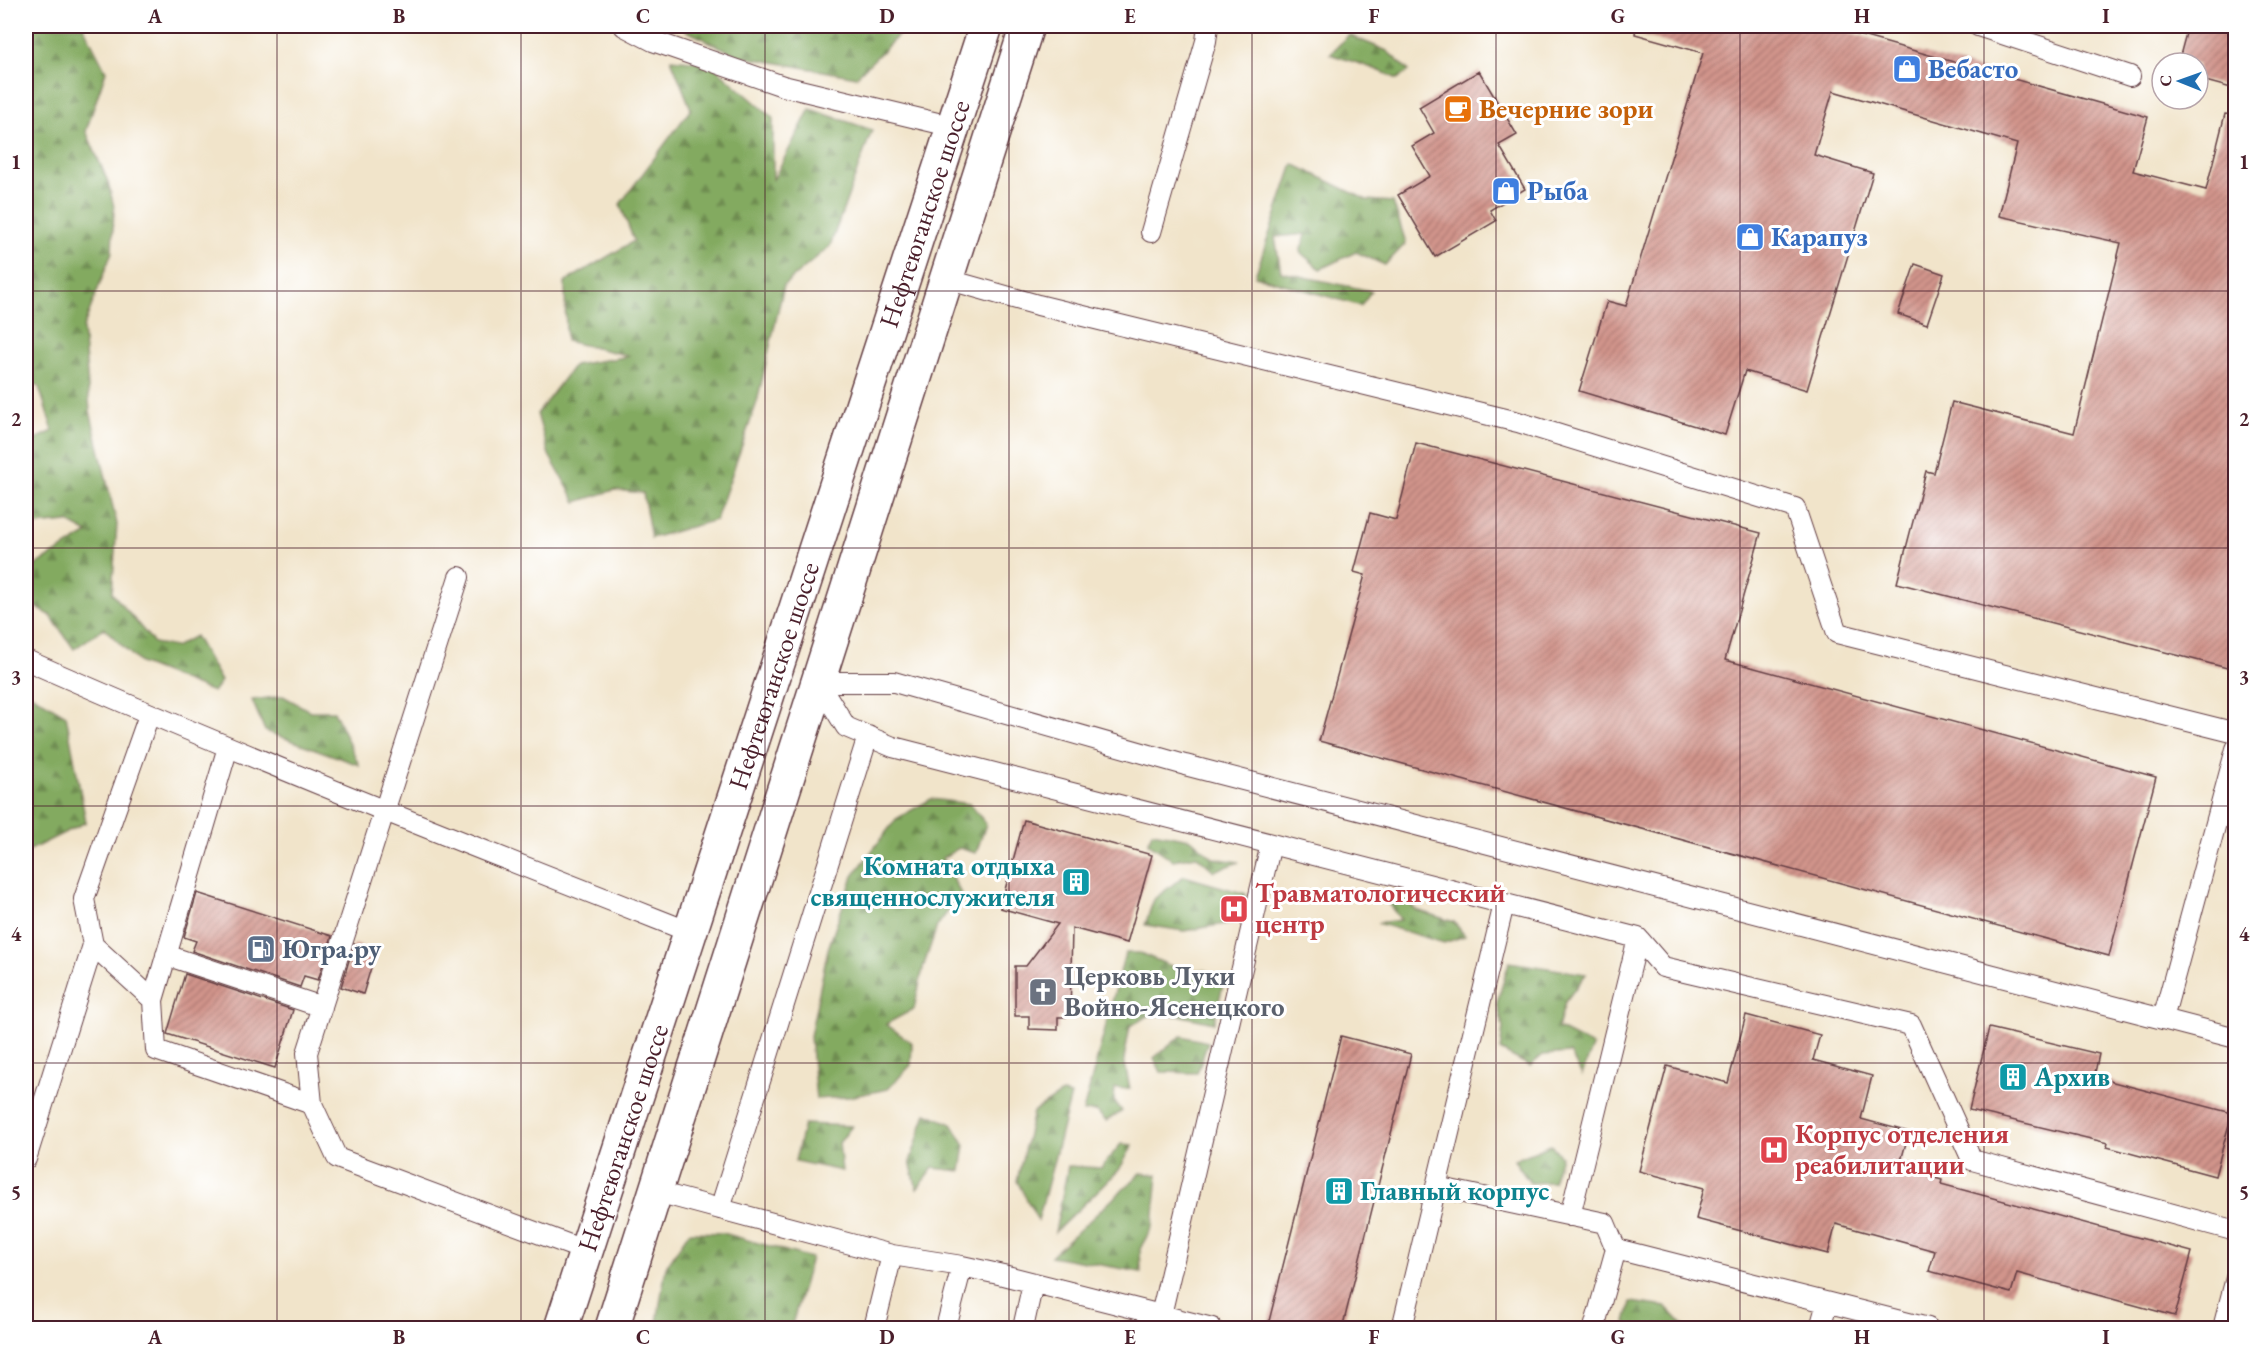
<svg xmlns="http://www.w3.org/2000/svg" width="2261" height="1354" viewBox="0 0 2261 1354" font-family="'EB Garamond',serif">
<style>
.forest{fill:url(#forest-firs);stroke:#666446;stroke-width:1.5}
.building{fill:url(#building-hatch)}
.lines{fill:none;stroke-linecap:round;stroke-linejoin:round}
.service-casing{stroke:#633d43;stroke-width:22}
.primary-casing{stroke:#633d43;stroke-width:36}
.service{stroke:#fff;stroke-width:20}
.primary{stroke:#fff;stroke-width:33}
.grid{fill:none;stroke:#4a1f2b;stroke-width:1.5;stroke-opacity:0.55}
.labels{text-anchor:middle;stroke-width:6;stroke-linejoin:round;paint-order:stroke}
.shop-label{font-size:27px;font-weight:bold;fill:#366cbe;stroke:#fff;text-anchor:start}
.food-label{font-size:27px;font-weight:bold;fill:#c56008;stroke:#fff;text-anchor:start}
.street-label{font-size:27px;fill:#4a1f2b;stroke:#fff}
.culture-label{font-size:27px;font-weight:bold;fill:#0d838f;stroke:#fff;text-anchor:start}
.health-label{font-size:27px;font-weight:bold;fill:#be3a42;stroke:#fff;text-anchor:start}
.service-label{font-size:27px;font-weight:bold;fill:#4e5e75;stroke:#fff;text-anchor:start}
.worship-label{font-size:27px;font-weight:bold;fill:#5b616d;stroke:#fff;text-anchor:start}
.neatline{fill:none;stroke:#4a1f2b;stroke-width:2}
.grid-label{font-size:20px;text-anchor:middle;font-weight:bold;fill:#4a1f2b}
</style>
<defs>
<pattern id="forest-firs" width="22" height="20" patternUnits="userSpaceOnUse" patternTransform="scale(1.5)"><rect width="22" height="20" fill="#83aa61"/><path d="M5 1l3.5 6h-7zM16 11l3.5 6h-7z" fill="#6d8a50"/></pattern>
<pattern id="building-hatch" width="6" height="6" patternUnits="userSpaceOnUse" patternTransform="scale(1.5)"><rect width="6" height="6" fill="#d1948b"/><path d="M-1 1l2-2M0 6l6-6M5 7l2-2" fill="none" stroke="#ac7872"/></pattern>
</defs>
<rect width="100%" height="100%" fill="#fff"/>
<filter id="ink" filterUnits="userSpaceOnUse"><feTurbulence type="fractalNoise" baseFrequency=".0167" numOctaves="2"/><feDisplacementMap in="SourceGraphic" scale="12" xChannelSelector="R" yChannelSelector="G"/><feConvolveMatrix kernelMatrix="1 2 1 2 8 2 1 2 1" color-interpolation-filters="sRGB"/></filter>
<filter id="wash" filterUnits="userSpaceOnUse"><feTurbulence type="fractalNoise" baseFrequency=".008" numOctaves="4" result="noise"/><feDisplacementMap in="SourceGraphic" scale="24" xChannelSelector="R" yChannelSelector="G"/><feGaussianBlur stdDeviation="1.35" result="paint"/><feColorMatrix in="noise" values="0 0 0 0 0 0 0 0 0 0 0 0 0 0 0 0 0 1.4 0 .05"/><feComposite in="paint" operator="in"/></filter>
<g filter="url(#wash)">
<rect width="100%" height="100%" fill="#f1e4ca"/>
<path class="forest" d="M 26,26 L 83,26 L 106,71 L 86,131 L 108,182 L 114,207 L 112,252 L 83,328 L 90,411 L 117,524 L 112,593 L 154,643 L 175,647 L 195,636 L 221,681 L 213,692 L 140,663 L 104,628 L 74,649 L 50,615 L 26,602 L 26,564 L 33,567 L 88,533 L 68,522 L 26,526 L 26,444 L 53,431 L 39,387 L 26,376 Z
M 685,26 L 908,26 L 856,77 L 739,56 L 685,30 Z
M 1349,35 L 1387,51 L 1409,71 L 1397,79 C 1376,67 1352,62 1330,54 Z
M 671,59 L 710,63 L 773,118 L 773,180 L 810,109 L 872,130 L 830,246 L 784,285 L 757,402 L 716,520 L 651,538 L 643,493 L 614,490 L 576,502 L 549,455 L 537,414 L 574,365 L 630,356 L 566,341 L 565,282 L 634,241 L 620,204 L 691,109 Z
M 1293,164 L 1367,200 L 1393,202 L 1406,243 L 1385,265 L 1356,252 L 1320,269 L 1300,252 L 1306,234 L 1275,237 L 1281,272 L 1371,291 L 1361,306 L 1255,276 Z
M 26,691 L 66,715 L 86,822 L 26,852 Z
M 283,696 L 310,711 L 334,711 L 359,765 L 265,731 L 252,700 Z
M 931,799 L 970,804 L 986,824 L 976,853 L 959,848 L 942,858 L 961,894 L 937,926 L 923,968 L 914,1009 L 886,1024 L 912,1043 L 911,1065 L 888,1089 L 848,1097 L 816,1099 L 810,1036 L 828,949 L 853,876 L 896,819 Z
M 1152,832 L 1191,839 L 1213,858 L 1239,862 L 1214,871 L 1197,856 L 1173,860 L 1148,843 Z
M 1184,876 L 1246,894 L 1236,922 L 1184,931 L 1145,925 L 1154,899 Z
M 1382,896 L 1406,900 L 1416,910 L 1454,922 L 1465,936 L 1444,943 L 1377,923 L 1401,920 Z
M 1125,953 L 1140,953 L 1183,971 L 1204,970 L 1224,980 L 1214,1023 L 1182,1016 L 1150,1015 L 1130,1026 L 1124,1059 L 1130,1089 L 1115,1088 L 1114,1101 L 1122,1111 L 1106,1121 L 1096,1111 L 1083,1112 Z
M 1509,962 L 1586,974 L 1565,1002 L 1558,1028 L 1593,1046 L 1582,1075 L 1570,1053 L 1543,1055 L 1530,1066 L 1500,1050 L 1503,1027 L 1497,1003 Z
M 1181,1036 L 1208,1042 L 1197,1073 L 1161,1072 L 1154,1058 Z
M 1062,1093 L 1071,1095 L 1038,1221 L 1017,1181 L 1033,1112 Z
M 926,1113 L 952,1124 L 965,1145 L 961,1171 L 933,1168 L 917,1189 L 910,1162 Z
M 804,1124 L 852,1126 L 839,1143 L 842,1171 L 795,1161 Z
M 1121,1144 L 1133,1145 L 1119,1170 L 1055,1232 L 1068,1166 L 1101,1168 Z
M 1551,1145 L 1561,1156 L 1553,1182 L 1530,1183 L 1514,1160 Z
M 1141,1173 L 1158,1175 L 1153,1225 L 1140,1249 L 1141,1272 L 1051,1256 Z
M 689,1232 L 723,1233 L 811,1258 L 791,1328 L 656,1328 L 666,1267 Z
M 1631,1302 L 1666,1307 L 1686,1328 L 1633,1328 L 1626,1322 Z"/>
<g id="blocks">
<path class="building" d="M 1636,26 L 1827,26 L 2148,117 L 2133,171 L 2206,190 L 2225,114 L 2235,115 L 2235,670 L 1897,583 L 1926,471 L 1934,473 L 1952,402 L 2074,433 L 2121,243 L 1999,216 L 2017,144 L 1833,91 L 1814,155 L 1873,173 L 1807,390 L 1745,371 L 1725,435 L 1579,391 L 1607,301 L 1626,306 L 1703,53 L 1635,34 Z
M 2188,26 L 2235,26 L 2235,89 L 2198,79 L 2198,63 L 2178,63 Z
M 1479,71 L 1517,135 L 1499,145 L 1525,189 L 1490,210 L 1496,221 L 1435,257 L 1398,195 L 1430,176 L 1412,146 L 1434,133 L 1419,107 Z
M 1915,264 L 1944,274 L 1927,324 L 1898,314 Z
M 1416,443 L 1761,533 L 1725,660 L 2156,777 L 2109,956 L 1319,741 L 1365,575 L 1354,572 L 1370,513 L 1396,520 Z
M 1024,820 L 1152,855 L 1127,943 L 1072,928 L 1070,1017 L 1058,1017 L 1058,1030 L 1029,1029 L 1029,1016 L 1015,1016 L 1015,966 L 1026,966 L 1058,924 L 1000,908 Z
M 197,893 L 332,936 L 318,980 L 304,976 L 300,987 L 192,951 L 196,941 L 184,937 Z
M 354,944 L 376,951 L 363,994 L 341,987 Z
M 185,974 L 293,1010 L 275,1068 L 167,1034 Z
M 1746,1015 L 1820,1035 L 1813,1060 L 1872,1076 L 1861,1119 L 1909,1132 L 1899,1168 L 1942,1180 L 1941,1184 L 2192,1252 L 2175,1316 L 2017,1273 L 2011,1293 L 1929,1271 L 1935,1251 L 1836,1224 L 1828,1254 L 1696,1219 L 1704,1188 L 1639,1171 L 1667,1066 L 1728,1083 Z
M 1989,1028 L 2099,1054 L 2094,1077 L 2232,1113 L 2215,1176 L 2107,1147 L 2108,1143 L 1969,1110 Z
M 1341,1036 L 1411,1054 L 1342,1329 L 1267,1329 Z"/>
</g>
</g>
<g filter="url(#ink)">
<use href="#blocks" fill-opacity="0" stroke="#633d43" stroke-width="1.5"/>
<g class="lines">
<g class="service-casing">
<path id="service" d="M 624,26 L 653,41 L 783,86 L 954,127
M 1978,26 L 2130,76
M 1151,232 L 1206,41 L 1208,26
M 946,279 L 1038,305 L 1518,422 L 1795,508 L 1837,633 L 2236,733
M 459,577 L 307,1053 L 312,1104 L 337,1158 L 586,1251
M 26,660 C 245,757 467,844 690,932
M 818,682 L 846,727 L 893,747 L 1638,938 L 1663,967 L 1911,1025 L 1972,1160 L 2236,1231
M 818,682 L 894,682 L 1185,765 L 2236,1038
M 149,715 L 84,899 L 93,945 L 153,1000
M 228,747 L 153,1000 L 156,1050 L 312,1104
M 166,955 L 322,1007
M 2163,1019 L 2236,749
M 26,1159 L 93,945
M 1436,1187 L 1605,1223 L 1616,1249 L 1928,1328
M 657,1192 L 892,1255 L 962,1266 L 1003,1275 L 1212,1328
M 720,1209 L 868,736
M 1570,1216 L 1638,938
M 1161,1315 L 1271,844
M 874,1328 L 892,1255
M 946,1328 L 962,1266
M 1023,1328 L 1033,1283
M 1402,1328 L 1504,904
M 1594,1328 L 1616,1249
M 1820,1328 L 1827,1303
M 2223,1328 L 2236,1278"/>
</g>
<g class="primary-casing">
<g id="primary">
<path id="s1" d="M 561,1328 L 986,26"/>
<path d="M 612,1328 L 1027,26"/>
</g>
</g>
<use href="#service" class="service"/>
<use href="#primary" class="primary"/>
</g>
</g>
<path class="grid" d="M 277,26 L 277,1328M 521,26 L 521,1328M 765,26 L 765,1328M 1009,26 L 1009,1328M 1252,26 L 1252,1328M 1496,26 L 1496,1328M 1740,26 L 1740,1328M 1984,26 L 1984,1328M 26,291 L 2236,291M 26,548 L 2236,548M 26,806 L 2236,806M 26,1063 L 2236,1063"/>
<defs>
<g id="shop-square" transform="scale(1.5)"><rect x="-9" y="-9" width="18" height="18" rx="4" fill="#3f7fe0" stroke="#fff"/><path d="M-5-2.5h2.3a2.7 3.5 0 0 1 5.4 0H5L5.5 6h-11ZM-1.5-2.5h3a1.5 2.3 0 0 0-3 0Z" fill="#fff"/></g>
<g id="cafe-square" transform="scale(1.5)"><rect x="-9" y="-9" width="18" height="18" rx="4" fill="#e8710a" stroke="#fff"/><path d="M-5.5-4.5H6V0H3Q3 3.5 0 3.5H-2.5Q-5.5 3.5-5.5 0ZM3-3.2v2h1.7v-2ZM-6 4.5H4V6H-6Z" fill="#fff"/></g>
<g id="building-square" transform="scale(1.5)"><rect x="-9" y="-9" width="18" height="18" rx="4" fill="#0f9aa8" stroke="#fff"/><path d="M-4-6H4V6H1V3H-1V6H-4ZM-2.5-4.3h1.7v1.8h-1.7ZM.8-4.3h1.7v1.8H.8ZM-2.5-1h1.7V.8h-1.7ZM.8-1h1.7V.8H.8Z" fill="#fff"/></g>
<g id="hospital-square" transform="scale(1.5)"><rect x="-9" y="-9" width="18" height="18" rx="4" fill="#e0444e" stroke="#fff"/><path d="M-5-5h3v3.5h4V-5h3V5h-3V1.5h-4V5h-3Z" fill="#fff"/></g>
<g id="fuel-square" transform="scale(1.5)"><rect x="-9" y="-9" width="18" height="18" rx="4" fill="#5c6f8a" stroke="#fff"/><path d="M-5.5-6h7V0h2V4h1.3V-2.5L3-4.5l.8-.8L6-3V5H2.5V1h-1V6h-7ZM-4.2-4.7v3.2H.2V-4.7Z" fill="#fff"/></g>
<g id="church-square" transform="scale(1.5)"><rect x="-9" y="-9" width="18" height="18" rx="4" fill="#6b7280" stroke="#fff"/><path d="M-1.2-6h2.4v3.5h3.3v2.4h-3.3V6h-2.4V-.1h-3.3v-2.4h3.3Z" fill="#fff"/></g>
</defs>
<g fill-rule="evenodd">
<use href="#shop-square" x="1907" y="69"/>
<use href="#cafe-square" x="1458" y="109"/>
<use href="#shop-square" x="1506" y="191"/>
<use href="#shop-square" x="1750" y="237"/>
<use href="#building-square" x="1076" y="882"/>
<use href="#hospital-square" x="1234" y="909"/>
<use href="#fuel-square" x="261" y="949"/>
<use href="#church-square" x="1043" y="992"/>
<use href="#building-square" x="2013" y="1077"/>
<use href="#hospital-square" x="1774" y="1150"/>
<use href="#building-square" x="1339" y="1191"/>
</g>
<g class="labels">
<g class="shop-label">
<text x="1928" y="78">Вебасто</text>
<text x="1527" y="200">Рыба</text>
<text x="1771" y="246">Карапуз</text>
</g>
<g class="food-label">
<text x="1479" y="118">Вечерние зори</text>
</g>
<g class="street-label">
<text dy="9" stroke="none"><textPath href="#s1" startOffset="1172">Нефтеюганское шоссе</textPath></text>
<text dy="9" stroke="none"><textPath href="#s1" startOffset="686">Нефтеюганское шоссе</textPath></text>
<text dy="9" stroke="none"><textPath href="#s1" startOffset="200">Нефтеюганское шоссе</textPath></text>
</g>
<g class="culture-label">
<text x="1055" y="875" text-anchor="end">Комната отдыха<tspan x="1055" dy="31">священнослужителя</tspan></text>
<text x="2034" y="1086">Архив</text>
<text x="1360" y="1200">Главный корпус</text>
</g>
<g class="health-label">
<text x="1255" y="902">Травматологический<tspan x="1255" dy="31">центр</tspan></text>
<text x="1795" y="1143">Корпус отделения<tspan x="1795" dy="31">реабилитации</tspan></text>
</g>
<g class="service-label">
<text x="282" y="958">Югра.ру</text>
</g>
<g class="worship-label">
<text x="1064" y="985">Церковь Луки<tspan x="1064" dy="31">Войно-Ясенецкого</tspan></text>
</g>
</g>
<rect width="2261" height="1354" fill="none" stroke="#fff" stroke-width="66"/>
<g transform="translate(2180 81) rotate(271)"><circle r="28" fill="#ffffff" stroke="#b7a5aa" stroke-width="1.5"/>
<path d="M0-4.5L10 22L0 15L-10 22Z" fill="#1f6fb2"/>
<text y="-9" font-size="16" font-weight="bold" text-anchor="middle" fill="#4a1f2b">С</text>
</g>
<rect x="33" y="33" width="2195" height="1288" class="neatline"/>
<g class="grid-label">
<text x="155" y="23">A</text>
<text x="399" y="23">B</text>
<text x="643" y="23">C</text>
<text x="887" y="23">D</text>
<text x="1130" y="23">E</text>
<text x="1374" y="23">F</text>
<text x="1618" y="23">G</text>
<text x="1862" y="23">H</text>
<text x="2106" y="23">I</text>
<text x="16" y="169">1</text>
<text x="2244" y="169">1</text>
<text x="16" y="426">2</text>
<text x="2244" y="426">2</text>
<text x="16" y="684">3</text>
<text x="2244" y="684">3</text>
<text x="16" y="941">4</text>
<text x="2244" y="941">4</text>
<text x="16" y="1199">5</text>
<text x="2244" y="1199">5</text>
<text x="155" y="1344">A</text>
<text x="399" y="1344">B</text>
<text x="643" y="1344">C</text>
<text x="887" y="1344">D</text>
<text x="1130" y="1344">E</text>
<text x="1374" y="1344">F</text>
<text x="1618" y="1344">G</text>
<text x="1862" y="1344">H</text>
<text x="2106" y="1344">I</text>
</g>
</svg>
